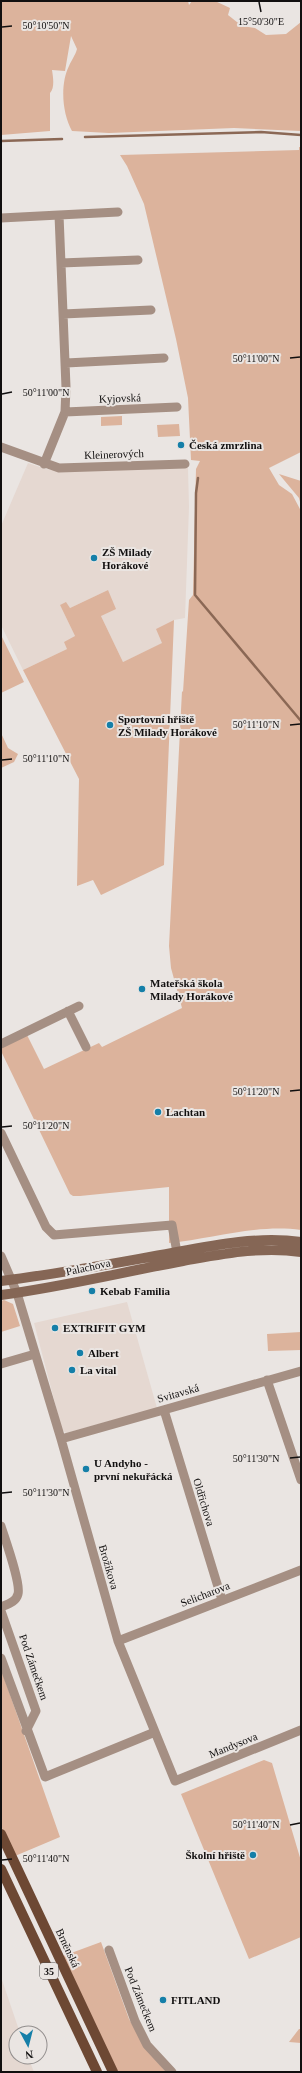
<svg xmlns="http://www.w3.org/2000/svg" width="302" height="2073" viewBox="0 0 302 2073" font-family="Georgia,serif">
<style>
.built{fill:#e5d8d1}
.green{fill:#dcb39c}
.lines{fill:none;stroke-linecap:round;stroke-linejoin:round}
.stream{stroke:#8b6855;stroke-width:2.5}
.street{stroke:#a58f83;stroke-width:9}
.secondary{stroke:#856655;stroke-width:10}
.primary{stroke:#6d4833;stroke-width:10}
.ticks{fill:none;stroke:#110f0f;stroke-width:1.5}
.poi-dot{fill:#157fa8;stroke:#eae5e2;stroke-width:1.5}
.labels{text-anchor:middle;stroke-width:4;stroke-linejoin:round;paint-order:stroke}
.shield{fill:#eae5e2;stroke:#524f4e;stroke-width:1}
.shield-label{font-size:10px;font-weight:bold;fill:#110f0f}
.street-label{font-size:11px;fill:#110f0f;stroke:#eae5e2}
.poi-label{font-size:11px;font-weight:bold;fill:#110f0f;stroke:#eae5e2;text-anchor:start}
.ticks-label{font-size:10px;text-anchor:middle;fill:#110f0f;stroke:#eae5e2;stroke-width:4;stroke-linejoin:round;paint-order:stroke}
</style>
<rect width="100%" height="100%" fill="#eae5e2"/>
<path class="built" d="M 28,463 L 46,469 L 63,471 L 188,468 L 189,507 L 185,618 L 174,620 L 163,643 L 123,662 L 101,616 L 108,590 L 70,608 L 60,605 L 75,636 L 67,649 L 23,670 L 1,625 L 1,526 Z
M 127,1302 L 157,1408 L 66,1433 L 62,1430 L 34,1323 Z
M 1,1977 L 20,2033 L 16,2033 L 16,2057 L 28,2057 L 34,2072 L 1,2072 Z"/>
<path class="green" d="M 1,1 L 188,1 L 189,5 L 192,1 L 215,1 L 230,8 L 228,15 L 242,26 L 255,28 L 266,35 L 286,34 L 301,22 L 301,131 L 234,128 L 109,133 L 72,131 C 62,113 60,84 69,66 C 72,59 75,56 77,49 L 71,36 L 65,71 L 52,70 C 53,77 55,88 50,93 L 50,131 L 1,135 Z
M 299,147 L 301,147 L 301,452 L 269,468 L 279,485 L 292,494 L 301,511 L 301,1230 C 256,1224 213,1239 169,1243 L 169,1187 L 80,1196 L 73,1196 L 70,1194 L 1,1051 L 1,1047 L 27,1035 L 44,1069 L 99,1043 L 102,1047 L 182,1008 L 171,968 L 169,946 L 182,691 L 183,692 L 189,600 L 193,595 L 196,469 L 200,461 L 191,460 L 188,398 L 176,339 L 144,204 L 127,166 L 120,155 L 299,150 Z
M 122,416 L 122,425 L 101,426 L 101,417 Z
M 179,424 L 180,436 L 158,437 L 157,425 Z
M 279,474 L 301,481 L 301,506 L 299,498 Z
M 108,590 L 116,609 L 101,616 L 123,662 L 162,643 L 156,629 L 174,620 L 164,865 L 101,895 L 93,880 L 77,886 L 79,779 L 23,670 L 67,649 L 64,642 L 75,636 L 60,605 L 66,602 L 70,608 Z
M 1,635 L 24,682 L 1,693 Z
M 1,733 L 8,748 L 18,754 L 14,762 L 1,768 Z
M 4,1300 L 13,1304 L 20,1326 L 1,1332 L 1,1301 Z
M 301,1332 L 301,1350 L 268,1351 L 267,1334 Z
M 1,1669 L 60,1837 L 15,1856 L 1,1826 Z
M 264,1760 L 272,1763 L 301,1861 L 301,1937 L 249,1959 L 181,1794 Z
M 101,1942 L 129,2019 L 148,2051 L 166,2072 L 118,2072 L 63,1956 Z
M 299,2029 L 301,2029 L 301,2043 L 289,2042 Z"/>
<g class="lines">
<path class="stream" d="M 85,137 L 261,132 L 301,135
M 1,141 L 62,139
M 198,478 L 196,493 L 195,595 L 301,721"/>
<path class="street" d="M 59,215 L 118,212
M 1,218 L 59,215 L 66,387 L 65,412 L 44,464
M 61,263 L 138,260
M 63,314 L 151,310
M 66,363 L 164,358
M 65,412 L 177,407
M 1,447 L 59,468 L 185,464
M 68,1011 L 86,1047
M 1,1044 L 79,1006
M 1,1133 L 46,1227 L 54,1235 L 172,1225 L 178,1258
M 1,1256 L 17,1293 L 61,1439 L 118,1641 L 175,1781 L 301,1730
M 1,1364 L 35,1354
M 267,1380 L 301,1480
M 164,1410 L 222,1600
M 61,1439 L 301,1371
M 1,1526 C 5,1539 21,1583 18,1594 C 16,1602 8,1604 1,1607
M 1,1611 L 36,1711 L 26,1731
M 118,1641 L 301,1570
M 1,1658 L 45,1777 L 155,1732
M 109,1950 L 135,2021 L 147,2045 L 172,2072"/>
<path class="secondary" d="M 1,1281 C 58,1274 115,1263 172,1253 C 214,1245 258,1236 301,1242
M 1,1295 C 62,1287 123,1272 183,1261 C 223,1254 261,1246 301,1252"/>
<path class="primary" d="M 1,1834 L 113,2072
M 1,1869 L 97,2072"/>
</g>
<path class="ticks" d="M 259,2 L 261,12M 2,27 L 12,26M 290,358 L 300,357M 2,394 L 12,392M 290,725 L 300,724M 2,760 L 12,759M 290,1091 L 300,1090M 2,1127 L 12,1126M 290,1458 L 300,1457M 2,1493 L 12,1492M 290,1825 L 300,1823M 2,1860 L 12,1859"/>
<g class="poi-dot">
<circle cx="181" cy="445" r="4"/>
<circle cx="94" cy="558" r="4"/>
<circle cx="110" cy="725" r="4"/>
<circle cx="142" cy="989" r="4"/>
<circle cx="158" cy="1112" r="4"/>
<circle cx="92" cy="1291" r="4"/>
<circle cx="55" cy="1328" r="4"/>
<circle cx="80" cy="1353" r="4"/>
<circle cx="72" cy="1370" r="4"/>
<circle cx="86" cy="1469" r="4"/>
<circle cx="253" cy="1855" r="4"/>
<circle cx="163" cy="2000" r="4"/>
</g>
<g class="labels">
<rect class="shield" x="40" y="1963" width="18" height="16" rx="3"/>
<g class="shield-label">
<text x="49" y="1975">35</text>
</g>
<g class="street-label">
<text transform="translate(120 398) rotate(-2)" y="4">Kyjovská</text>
<text transform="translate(114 454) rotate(-2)" y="4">Kleinerových</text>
<text transform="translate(88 1267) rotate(-12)" y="4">Palachova</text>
<text transform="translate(178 1393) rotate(-16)" y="4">Svitavská</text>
<text transform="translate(204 1502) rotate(73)" y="4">Oldřichova</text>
<text transform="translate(109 1567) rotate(74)" y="4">Brožíkova</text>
<text transform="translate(205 1594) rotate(-21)" y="4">Selicharova</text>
<text transform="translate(34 1667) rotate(71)" y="4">Pod Zámečkem</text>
<text transform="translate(233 1745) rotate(-22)" y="4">Mandysova</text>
<text transform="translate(68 1948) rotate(65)" y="4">Brněnská</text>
<text transform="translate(141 1999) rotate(68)" y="4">Pod Zámečkem</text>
</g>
<g class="poi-label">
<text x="189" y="449">Česká zmrzlina</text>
<text x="102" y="556">ZŠ Milady<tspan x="102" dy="13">Horákové</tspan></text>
<text x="118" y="723">Sportovní hřiště<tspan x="118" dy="13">ZŠ Milady Horákové</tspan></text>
<text x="150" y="987">Mateřská škola<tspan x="150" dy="13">Milady Horákové</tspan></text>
<text x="166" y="1116">Lachtan</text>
<text x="100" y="1295">Kebab Familia</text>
<text x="63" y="1332">EXTRIFIT GYM</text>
<text x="88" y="1357">Albert</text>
<text x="80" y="1374">La vital</text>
<text x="94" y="1467">U Andyho -<tspan x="94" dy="13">první nekuřácká</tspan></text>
<text x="245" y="1859" text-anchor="end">Školní hřiště</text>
<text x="171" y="2004">FITLAND</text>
</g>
</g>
<g class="ticks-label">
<text x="261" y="25">15°50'30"E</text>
<text x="46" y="29">50°10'50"N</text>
<text x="256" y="362">50°11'00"N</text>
<text x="46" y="396">50°11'00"N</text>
<text x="256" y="728">50°11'10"N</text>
<text x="46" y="762">50°11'10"N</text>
<text x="256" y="1095">50°11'20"N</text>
<text x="46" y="1129">50°11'20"N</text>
<text x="256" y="1462">50°11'30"N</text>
<text x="46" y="1496">50°11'30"N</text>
<text x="256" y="1828">50°11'40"N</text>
<text x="46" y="1862">50°11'40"N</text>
</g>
<rect width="302" height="2073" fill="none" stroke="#110f0f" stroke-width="4"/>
<g transform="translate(28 2045) rotate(173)"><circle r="19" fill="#eae5e2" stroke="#938f8e"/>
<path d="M0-3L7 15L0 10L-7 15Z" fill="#157fa8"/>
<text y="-6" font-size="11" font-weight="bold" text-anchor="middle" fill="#110f0f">N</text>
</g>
</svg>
